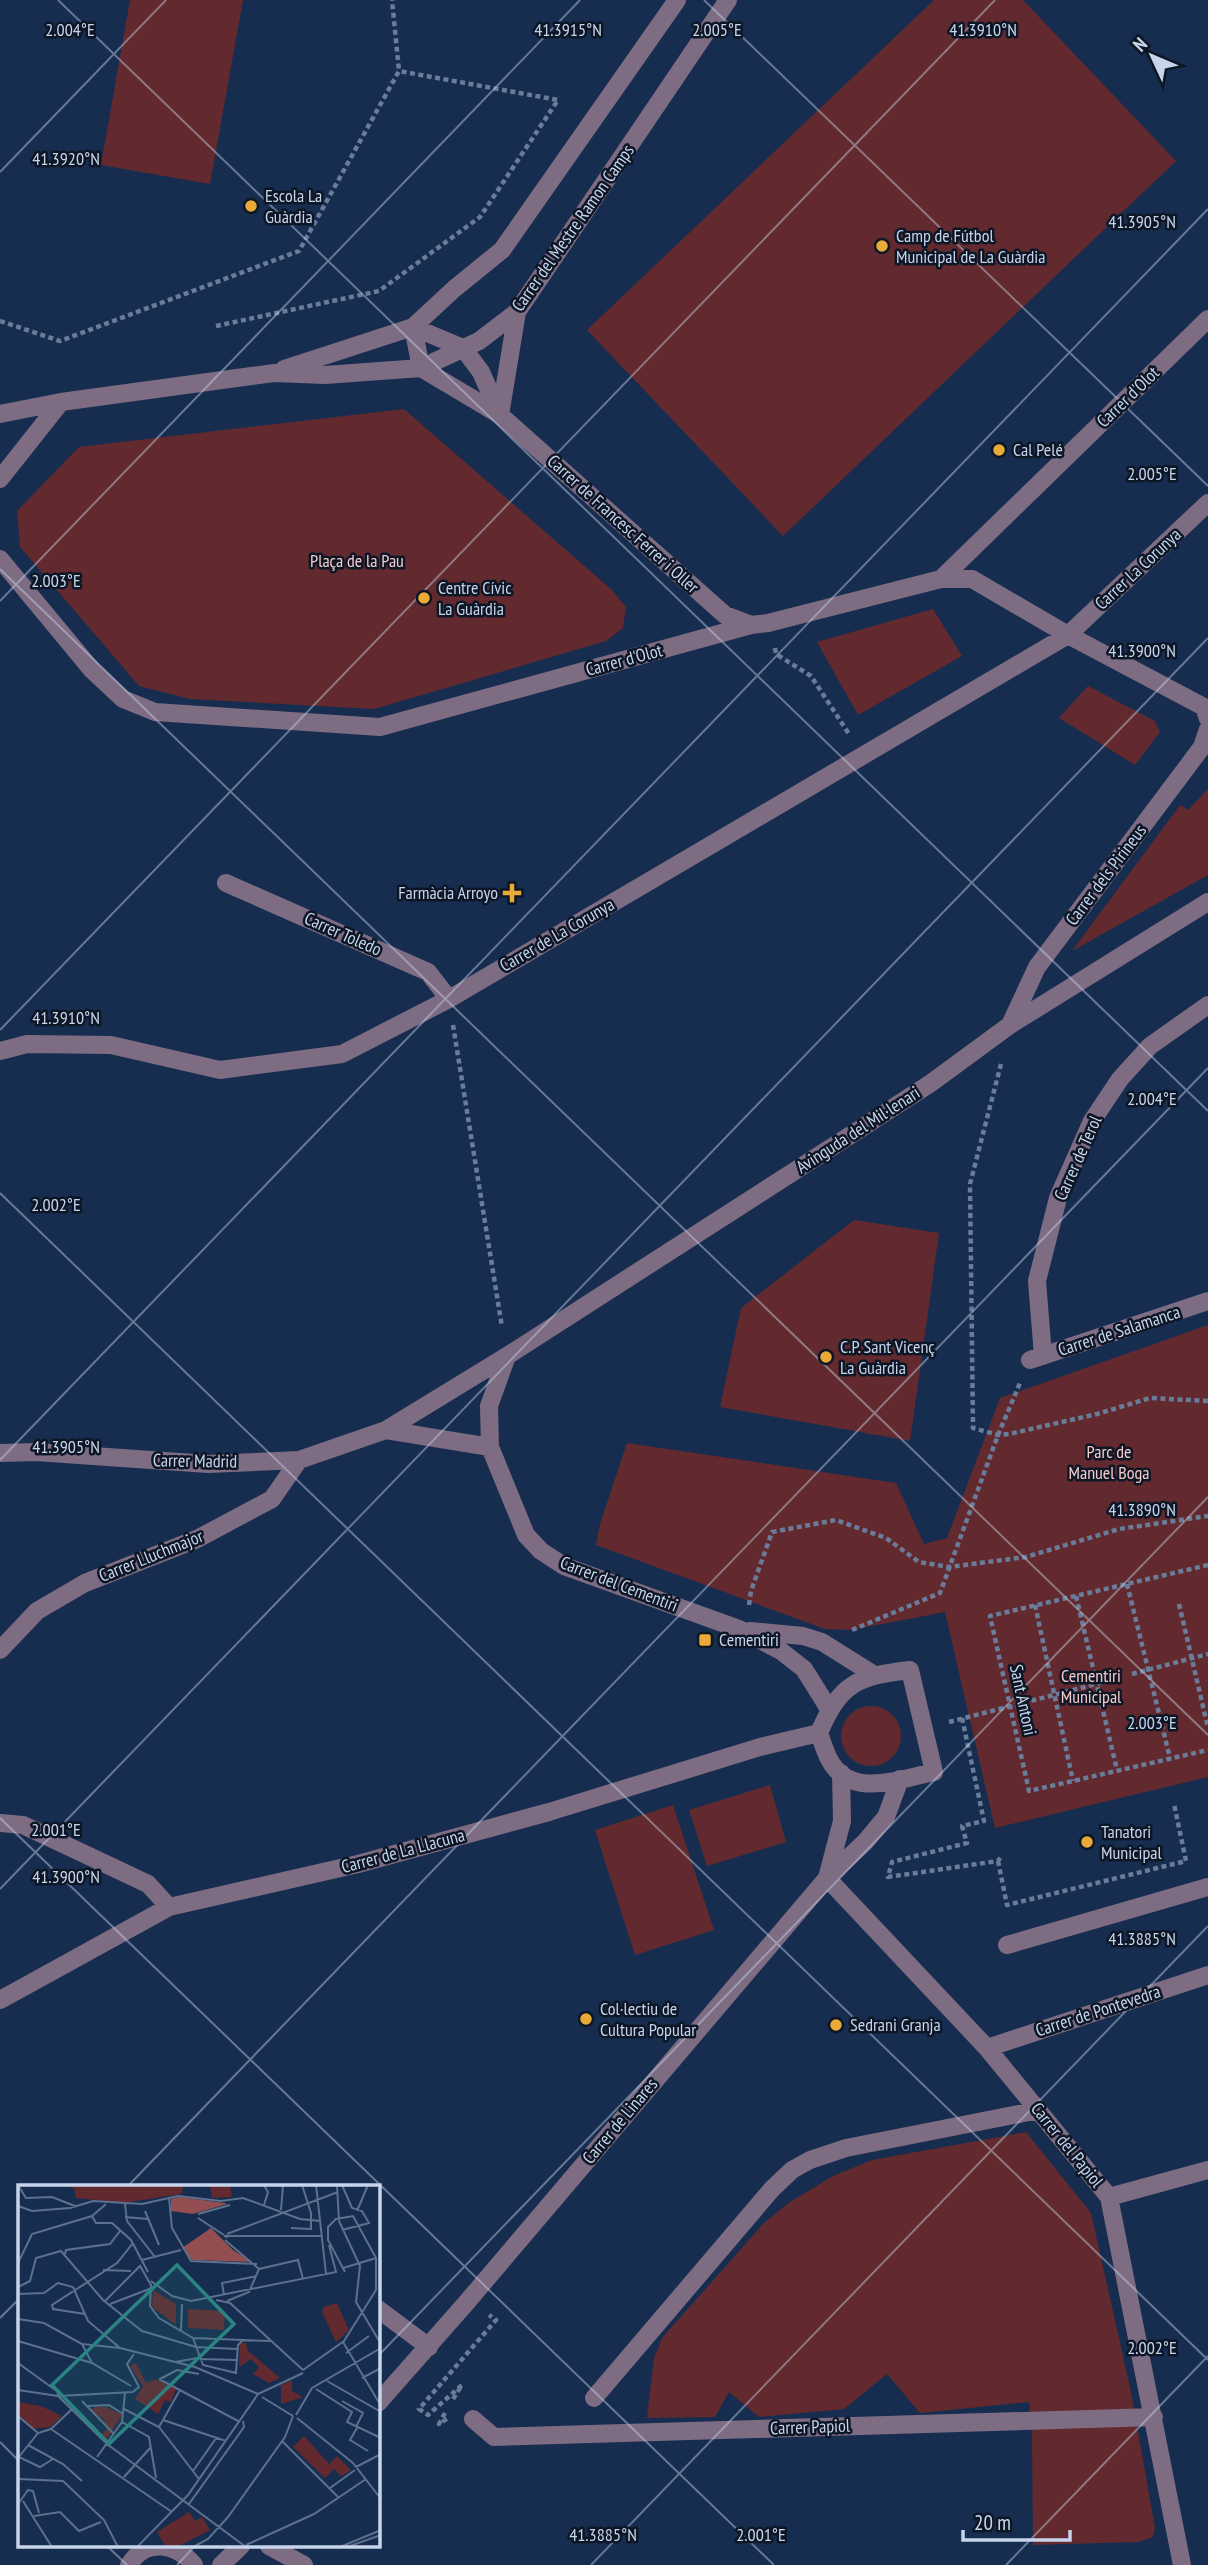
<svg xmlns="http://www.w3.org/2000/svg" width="1208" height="2565" viewBox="0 0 1208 2565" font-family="'PT Sans Narrow',sans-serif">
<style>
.green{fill:#622a2e}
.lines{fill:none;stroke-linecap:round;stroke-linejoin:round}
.path{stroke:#697c99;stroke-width:4.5;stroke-dasharray:5 3.5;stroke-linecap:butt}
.minor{stroke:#7e6c83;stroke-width:18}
.ticks{fill:none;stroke:#c7d5ec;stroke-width:2;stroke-opacity:0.45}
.poi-dot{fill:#e9aa38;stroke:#0c1625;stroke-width:2.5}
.labels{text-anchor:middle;stroke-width:5;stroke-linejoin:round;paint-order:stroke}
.poi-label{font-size:18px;fill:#c7d5ec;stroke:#0c1625;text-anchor:start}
.street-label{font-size:18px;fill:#c7d5ec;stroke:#0c1625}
.park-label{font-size:18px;fill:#f5caca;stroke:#0c1625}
.inset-road{fill:none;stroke:#5d708e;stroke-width:2}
.view{fill:#2b8481;fill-opacity:0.15;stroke:#2b8481;stroke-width:3.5}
.inset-edge{fill:none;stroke:#c7d5ec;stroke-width:3.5}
.ticks-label{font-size:18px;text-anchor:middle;fill:#c7d5ec;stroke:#0c1625;stroke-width:5;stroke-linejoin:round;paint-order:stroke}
</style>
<rect width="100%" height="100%" fill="#162d50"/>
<path class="green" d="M 130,0 L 243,0 L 210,184 L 101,165 Z
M 934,0 L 1023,0 L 1176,161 L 783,536 L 587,330 Z
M 404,409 L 612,590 L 626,607 L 623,628 L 606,641 L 374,709 L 190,699 L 139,686 L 20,547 L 17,511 L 79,447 Z
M 933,609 L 962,656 L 858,715 L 817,642 Z
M 1088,686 L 1155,721 L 1160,732 L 1135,765 L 1059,718 Z
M 1208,789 L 1208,875 L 1072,951 L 1180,805 L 1188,810 Z
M 854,1220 L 939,1233 L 910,1441 L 720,1407 L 741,1308 Z
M 1208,1325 L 1208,1777 L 995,1828 L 945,1612 L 851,1630 L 825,1629 L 596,1545 L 600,1524 L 627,1443 L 896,1483 L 924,1544 L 947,1538 L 1000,1398 Z
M841 1736a30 30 0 1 1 60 0a30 30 0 1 1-60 0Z
M 770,1785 L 786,1842 L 707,1866 L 689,1810 Z
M 673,1805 L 714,1930 L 635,1955 L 595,1830 Z
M 1026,2132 L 1091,2213 L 1131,2392 L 1155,2528 L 1153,2537 L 1138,2542 L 1033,2545 L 1032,2438 L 1029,2402 L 920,2413 L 887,2374 L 844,2409 L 759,2417 L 729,2392 L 715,2417 L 647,2418 L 654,2358 L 662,2338 L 764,2223 L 790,2202 L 833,2176 L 872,2160 Z"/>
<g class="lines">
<path class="path" d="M 0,321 L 60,341 L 299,251 L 399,71 L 392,0
M 216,326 L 379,291 L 480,217 L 558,100 L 399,71
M 775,648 L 776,654 L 811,676 L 849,734
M 453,1025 L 502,1327
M 1001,1064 L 970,1184 L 973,1428 L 998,1435 L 1009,1434 L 1097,1414 L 1150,1398 L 1208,1401
M 1208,1565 L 990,1616 L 1029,1791 L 1208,1750
M 1127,1584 L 1170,1758
M 1076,1596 L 1117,1770
M 1179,1604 L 1208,1728
M 749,1605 L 751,1591 L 772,1532 L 836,1520 L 886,1538 L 919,1562 L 949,1567 L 1026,1557 L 1119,1529 L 1208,1516
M 1035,1605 L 1073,1781
M 852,1630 L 940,1593 L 998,1435 L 1020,1383
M 1132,1674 L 1208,1654
M 962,1718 L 984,1821 L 962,1826 L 967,1843 L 892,1862 L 888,1877 L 998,1861 L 1001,1857
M 949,1722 L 1108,1681
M 998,1861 L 1007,1905 L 1186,1861 L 1174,1804
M 453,2399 L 462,2385 L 428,2415 L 419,2409 L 496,2320 L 489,2315
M 445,2413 L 439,2424 L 448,2418"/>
<path class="minor" d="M 413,327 L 421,368 L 500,415 L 725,615 L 751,625
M 413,327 L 463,348 L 481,372 L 500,415
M 284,369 L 413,327 L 454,289 L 502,250 L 677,0
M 0,414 L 61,402 L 274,373 L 325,375 L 421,368 L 479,341 L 517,312 L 728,0
M 500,415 L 517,312
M 0,479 L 61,402
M 0,559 L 92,670 L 123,699 L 155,712 L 380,727 L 751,625 L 768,623 L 941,579 L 1208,319
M 941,579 L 972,579 L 1068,635 L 1204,707 L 1208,719
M 226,883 L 428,972 L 449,999
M 1010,1025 L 1037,967 L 1202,747 L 1208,729
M 0,1051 L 27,1044 L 111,1045 L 220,1070 L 342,1054 L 449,999 L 1068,635 L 1208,503
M 507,1356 L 489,1406 L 490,1447 L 526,1535 L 541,1551 L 564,1566 L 739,1629 L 781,1651 L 804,1669 L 829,1709
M 1043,1356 L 1037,1281 L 1058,1198 L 1092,1121 L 1120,1079 L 1150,1046 L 1208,1005
M 1030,1360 L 1208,1301
M 386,1430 L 490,1447
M 0,1453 L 36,1452 L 208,1464 L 299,1460 L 386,1430 L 507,1356 L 860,1129 L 931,1083 L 1010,1025 L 1208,902
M 750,1631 L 803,1636 L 822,1642 L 873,1674
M 0,1650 L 37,1611 L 85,1583 L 197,1539 L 272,1499 L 299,1460
M 910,1670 L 934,1772 C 899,1779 850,1800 829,1759 C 825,1751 822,1741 819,1733 C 840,1683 858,1676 910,1670 Z
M 0,1823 L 23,1825 L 148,1884 L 169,1907
M 827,1878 L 987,2048 L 1109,2197 L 1182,2565
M 827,1878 L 842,1821 L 841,1773
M 1007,1945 L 1208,1887
M 0,2000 L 169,1907 L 358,1864 L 549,1812 L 760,1747 L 819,1733
M 987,2048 L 1208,1975
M 1109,2197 L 1208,2170
M 378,2309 L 429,2347
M 594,2398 L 772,2189 L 792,2170 L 810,2160 L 846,2148 L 1039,2110
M 378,2403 L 467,2302 L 827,1878 L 865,1842 L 886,1817 L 900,1779
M 473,2419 L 494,2437 L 1154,2417
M 269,2546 L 304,2565
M 129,2565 C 145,2538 176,2543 194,2565
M 221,2565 L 241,2546"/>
</g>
<path class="ticks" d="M 58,0 L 1208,1111M 704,0 L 1208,486M 0,172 L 166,0M 0,569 L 1208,1735M 0,601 L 580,0M 0,1030 L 995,0M 0,1193 L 1208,2360M 0,1460 L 1208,209M 0,1818 L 774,2565M 0,1889 L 1208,638M 127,2187 L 1208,1068M 0,2318 L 19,2299M 378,2356 L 1208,1497M 0,2442 L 19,2461M 107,2546 L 127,2565M 177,2565 L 195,2546M 591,2565 L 1208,1926M 1006,2565 L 1208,2356"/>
<g class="poi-dot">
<circle cx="251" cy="206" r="7"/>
<circle cx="882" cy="246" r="7"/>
<circle cx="999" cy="450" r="7"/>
<circle cx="424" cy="598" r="7"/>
<path d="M508.5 882.5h7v7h7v7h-7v7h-7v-7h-7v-7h7z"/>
<circle cx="826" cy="1357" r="7"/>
<rect x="698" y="1633" width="14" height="14" rx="3.5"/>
<circle cx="1087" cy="1842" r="7"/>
<circle cx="586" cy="2019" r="7"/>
<circle cx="836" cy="2025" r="7"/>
</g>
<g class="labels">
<g class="poi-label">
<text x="265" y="202">Escola La<tspan x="265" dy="21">Guàrdia</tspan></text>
<text x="896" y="242">Camp de Fútbol<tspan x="896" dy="21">Municipal de La Guàrdia</tspan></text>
<text x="1013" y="456">Cal Pelé</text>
<text x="438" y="594">Centre Cívic<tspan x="438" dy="21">La Guàrdia</tspan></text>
<text x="498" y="899" text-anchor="end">Farmàcia Arroyo</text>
<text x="840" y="1353">C.P. Sant Vicenç<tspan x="840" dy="21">La Guàrdia</tspan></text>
<text x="719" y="1646">Cementiri</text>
<text x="1101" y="1838">Tanatori<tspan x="1101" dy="21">Municipal</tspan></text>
<text x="600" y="2015">Col·lectiu de<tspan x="600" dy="21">Cultura Popular</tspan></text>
<text x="850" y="2031">Sedrani Granja</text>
</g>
<g class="street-label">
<text transform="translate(573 228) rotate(-55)" y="6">Carrer del Mestre Ramon Camps</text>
<text transform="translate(1128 397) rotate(-44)" y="6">Carrer d'Olot</text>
<text transform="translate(623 524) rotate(42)" y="6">Carrer de Francesc Ferrer i Oller</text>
<text transform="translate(1138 569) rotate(-43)" y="6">Carrer La Corunya</text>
<text transform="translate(624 660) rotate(-15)" y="6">Carrer d'Olot</text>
<text transform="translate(1106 875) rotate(-53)" y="6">Carrer dels Pirineus</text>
<text transform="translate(343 934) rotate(24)" y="6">Carrer Toledo</text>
<text transform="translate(557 935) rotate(-30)" y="6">Carrer de La Corunya</text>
<text transform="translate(858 1130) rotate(-33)" y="6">Avinguda del Mil·lenari</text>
<text transform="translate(1078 1158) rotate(-66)" y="6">Carrer de Terol</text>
<text transform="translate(1119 1331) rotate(-18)" y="6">Carrer de Salamanca</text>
<text transform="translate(195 1461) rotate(1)" y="6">Carrer Madrid</text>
<text transform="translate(151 1556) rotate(-22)" y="6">Carrer Lluchmajor</text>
<text transform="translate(619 1584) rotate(21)" y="6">Carrer del Cementiri</text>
<text transform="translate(1023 1700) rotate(78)" y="6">Sant Antoni</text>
<text transform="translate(403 1851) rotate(-15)" y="6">Carrer de La Llacuna</text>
<text transform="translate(1098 2011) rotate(-18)" y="6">Carrer de Pontevedra</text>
<text transform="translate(620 2121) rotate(-50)" y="6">Carrer de Linares</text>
<text transform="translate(1067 2145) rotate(51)" y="6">Carrer del Papiol</text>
<text transform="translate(810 2427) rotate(-2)" y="6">Carrer Papiol</text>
</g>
<g class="park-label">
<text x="357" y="567">Plaça de la Pau</text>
<text x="1109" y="1458">Parc de<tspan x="1109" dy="21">Manuel Boga</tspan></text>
<text x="1091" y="1682">Cementiri<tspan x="1091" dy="21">Municipal</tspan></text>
</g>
</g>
<g transform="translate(18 2185)">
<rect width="362" height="362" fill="#162d50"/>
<path d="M 41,0 L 166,0 L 163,9 L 105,18 L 58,13 L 56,3 ZM 192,0 L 212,0 L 214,12 L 194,13 ZM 135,105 L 158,119 L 158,140 L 134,122 ZM 319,118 L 331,145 L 318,157 L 304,127 L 306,122 ZM 170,124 L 207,126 L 206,145 L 170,143 ZM 222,158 L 228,158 L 230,166 L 262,193 L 251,198 L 235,189 L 241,182 L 233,174 L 221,182 ZM 118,178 L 128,198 L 138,194 L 158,204 L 153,217 L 147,215 L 140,229 L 117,214 L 125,201 L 112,181 ZM 274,195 L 274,206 L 285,212 L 263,219 L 263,200 ZM 0,217 L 23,221 L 44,231 L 32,242 L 13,244 L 0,228 ZM 77,222 L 89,222 L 104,230 L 89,254 L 84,249 L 89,244 L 85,234 L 72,225 ZM 286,251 L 311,279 L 319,271 L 333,285 L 323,291 L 316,284 L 307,293 L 275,262 ZM 171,327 L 177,336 L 184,332 L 192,345 L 159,362 L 148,362 L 139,347 Z" fill="#622a2e"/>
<path d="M 161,12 L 207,18 L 209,19 L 175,29 L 153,26 L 153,14 ZM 193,43 L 215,65 L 234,77 L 174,75 L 164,63 Z" fill="#924e51"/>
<path class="inset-road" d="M 0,0 L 8,13 L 34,12 L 57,21M 246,0 L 250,7 L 246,20M 298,0 L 308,89M 319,0 L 321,36 L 342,81 L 338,117 L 363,159M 324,0 L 334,23 L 344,26 L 351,38 L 324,45M 151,13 L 154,43 L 173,76 L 239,79M 107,19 L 109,36 L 137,72M 0,21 L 14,26 L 52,23 L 75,16 L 124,19 L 160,11 L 203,16 L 225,13 L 282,34 L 303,36M 263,25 L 265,0M 127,26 L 141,60M 339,26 L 350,0M 180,29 L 212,20M 74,31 L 78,38 L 94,38 L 113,55 L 130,87M 107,32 L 130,34M 180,33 L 206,50M 273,43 L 293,44 L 293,28 L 284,0M 209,49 L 320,7M 210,52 L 206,51 L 304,51M 207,55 L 241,84 L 231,107 L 209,116M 47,69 L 48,65 L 92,59 L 102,46M 124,75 L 163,65M 0,78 L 14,49 L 74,31 L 88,19M 325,83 L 358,73M 241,84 L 280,75 L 285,94M 85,85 L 113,86M 133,96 L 154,111M 0,102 L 12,96 L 18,73 L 43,66 L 85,115 L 124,146 L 178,162 L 219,164M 0,109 L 26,108 L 40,98 L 55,102 L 70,136 L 102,163 L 177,182 L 240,209M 206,110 L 204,98 L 239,91M 154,111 L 173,116 L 318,87 L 311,60M 198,115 L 212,118 L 285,185M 87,116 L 122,81 L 133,100 L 132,121 L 141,133 L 175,153 L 252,156M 92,119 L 134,103M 67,129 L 35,124 L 34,120 L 99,78 L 115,58M 0,134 L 26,138 L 64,159 L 74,178M 163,145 L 164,119M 175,153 L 185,180 L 218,188 L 220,160 L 225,155M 0,156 L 74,178 L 113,201M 325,157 L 363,221M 64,159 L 102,163M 328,168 L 351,151M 182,174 L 219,175M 157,177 L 180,173M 0,178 L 40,207M 285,185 L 326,156 L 358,105 L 358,73 L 335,31 L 318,34 L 310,42 L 310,55 L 327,87M 344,193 L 363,183M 141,194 L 222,237M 142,194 L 159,185 L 181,189M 309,196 L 363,227M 298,204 L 334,227 L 329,237 L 363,253M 0,205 L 40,211M 39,207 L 41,211 L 115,207M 115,207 L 121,202 L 109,179 L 116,169M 240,209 L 285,188M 40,211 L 89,259 L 228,362M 244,212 L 275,231M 64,216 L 96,249M 324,216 L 345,228 L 338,242M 70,221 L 91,220 L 105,229M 106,224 L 141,242 L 181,294M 278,230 L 294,203 L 363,163M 0,231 L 20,248M 279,233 L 335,278 L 363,314M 145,235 L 208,256M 104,237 L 131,252 L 138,293M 141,242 L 162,205M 339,243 L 332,255 L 350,266M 33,244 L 154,327M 264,256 L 320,312M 10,260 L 45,279 L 64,296M 1,272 L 22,282 L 35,274M 79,272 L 104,237 L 107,208M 0,273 L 20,248 L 33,244 L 54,224M 338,282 L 363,269M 175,286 L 199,252M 106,292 L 133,262M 0,294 L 45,296 L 86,335 L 100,362M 312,303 L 337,285M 5,316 L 34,362M 0,319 L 10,305 L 15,306 L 21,328M 171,319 L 226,242 L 225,236M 16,331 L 42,327 L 61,346 L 83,337M 228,360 L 296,329 L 348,294M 119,362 L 170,310 L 240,209M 175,362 L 190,354 L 210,332 L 267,252 L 275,231M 322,362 L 363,345M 329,362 L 363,350"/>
<path class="view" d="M 159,80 L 216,139 L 91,259 L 34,200 Z"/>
<rect width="362" height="362" class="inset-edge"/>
</g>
<g class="ticks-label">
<text x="70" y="36">2.004°E</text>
<text x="717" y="36">2.005°E</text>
<text x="568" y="36">41.3915°N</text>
<text x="983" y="36">41.3910°N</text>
<text x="66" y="165">41.3920°N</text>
<text x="1142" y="228">41.3905°N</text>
<text x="1152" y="480">2.005°E</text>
<text x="56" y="587">2.003°E</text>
<text x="1142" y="657">41.3900°N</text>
<text x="66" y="1024">41.3910°N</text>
<text x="1152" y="1105">2.004°E</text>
<text x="56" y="1211">2.002°E</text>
<text x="66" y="1453">41.3905°N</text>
<text x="1142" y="1516">41.3890°N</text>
<text x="1152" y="1729">2.003°E</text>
<text x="56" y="1836">2.001°E</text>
<text x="66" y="1883">41.3900°N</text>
<text x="1142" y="1945">41.3885°N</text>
<text x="1152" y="2354">2.002°E</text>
<text x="603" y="2541">41.3885°N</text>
<text x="761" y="2541">2.001°E</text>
</g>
<g transform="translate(1152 56) rotate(314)" stroke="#0c1625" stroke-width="5" paint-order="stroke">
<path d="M0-5L12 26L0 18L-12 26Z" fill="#c7d5ec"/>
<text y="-10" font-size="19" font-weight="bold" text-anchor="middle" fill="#c7d5ec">N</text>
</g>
<path d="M963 2530v10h107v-10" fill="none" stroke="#c7d5ec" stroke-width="3.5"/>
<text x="974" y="2530" font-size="21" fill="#c7d5ec" stroke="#0c1625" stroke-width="5" paint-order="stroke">20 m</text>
</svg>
